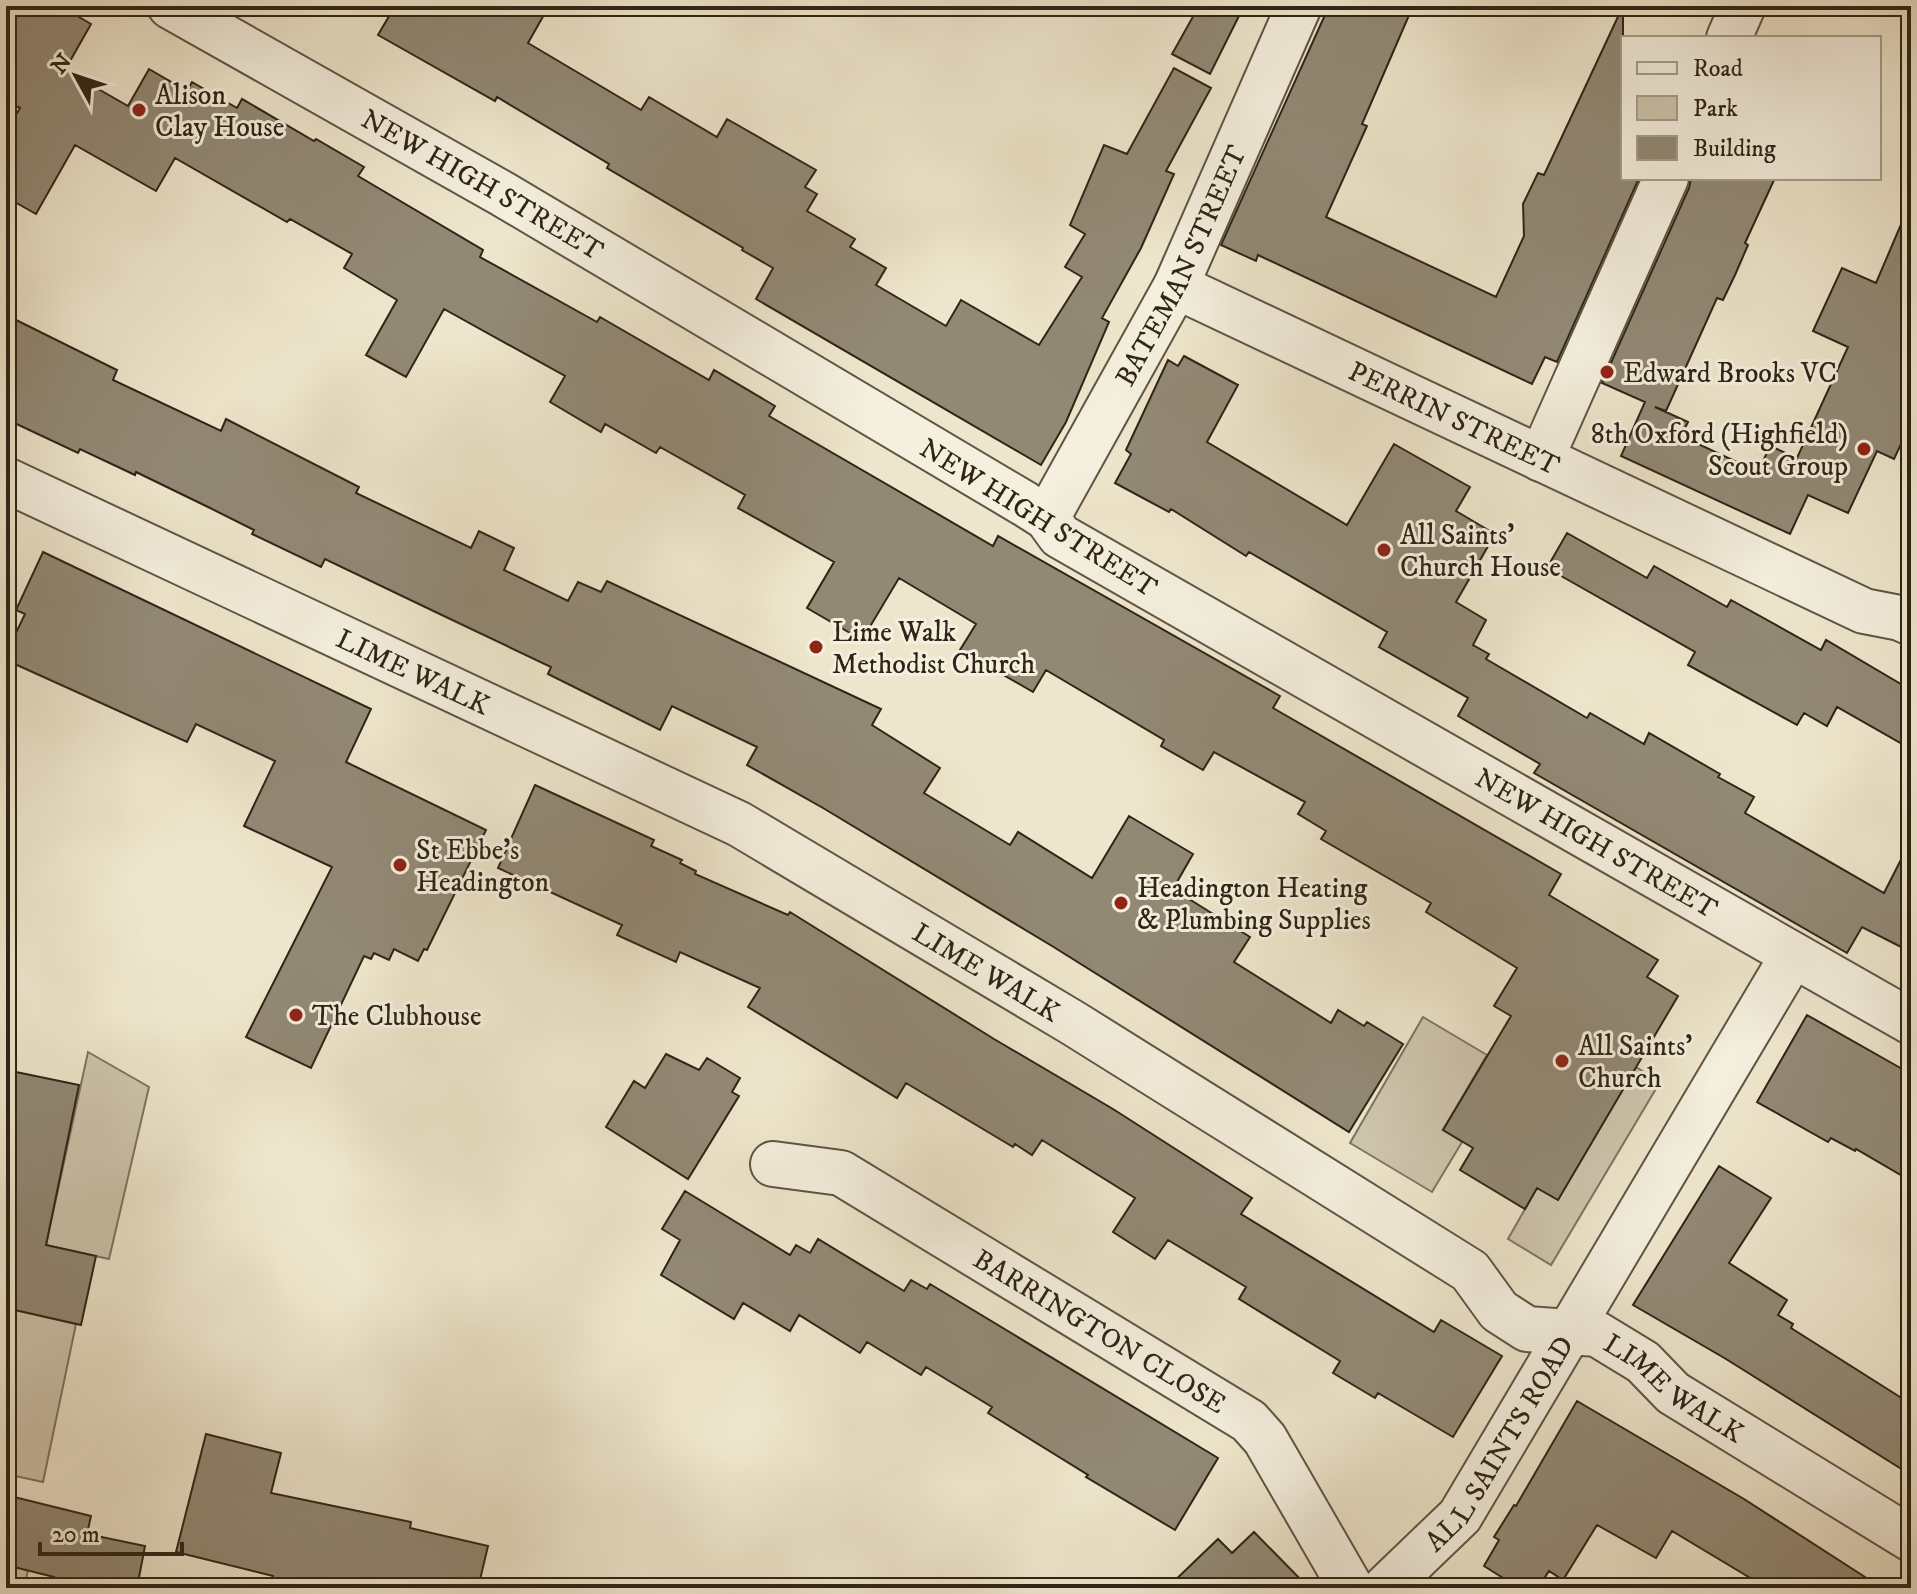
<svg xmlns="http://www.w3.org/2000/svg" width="1917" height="1594" viewBox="0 0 1917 1594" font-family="'IM FELL DW Pica',serif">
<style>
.green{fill:#cec5ad;stroke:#7e7462;stroke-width:2}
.building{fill:#928975;stroke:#2f2416;stroke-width:2}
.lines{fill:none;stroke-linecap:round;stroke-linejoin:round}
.minor-casing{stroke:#5f5444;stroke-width:48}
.minor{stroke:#f4efde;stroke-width:44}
.poi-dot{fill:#8f2418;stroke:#f4efde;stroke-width:3}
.labels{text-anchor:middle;stroke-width:6;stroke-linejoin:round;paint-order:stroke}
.poi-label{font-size:28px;fill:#2f2416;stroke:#f4efde;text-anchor:start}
.street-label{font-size:28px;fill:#2f2416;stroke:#f4efde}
</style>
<rect width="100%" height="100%" fill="#eee6cc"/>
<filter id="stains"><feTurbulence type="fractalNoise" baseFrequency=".0025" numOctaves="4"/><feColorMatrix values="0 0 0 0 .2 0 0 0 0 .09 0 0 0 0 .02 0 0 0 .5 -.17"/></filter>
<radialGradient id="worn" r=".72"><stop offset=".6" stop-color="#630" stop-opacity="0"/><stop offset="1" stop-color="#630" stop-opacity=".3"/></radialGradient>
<path class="green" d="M 1423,1017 L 1487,1055 L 1443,1130 L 1462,1142 L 1432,1192 L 1350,1143 Z
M 88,1052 L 149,1087 L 109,1259 L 46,1245 Z
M 1636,1067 L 1660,1082 L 1551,1265 L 1508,1239 L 1537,1188 L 1558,1200 Z
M 6,1071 L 16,1072 L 7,1117 L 6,1117 Z
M 6,1308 L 76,1324 L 43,1482 L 6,1474 Z
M 6,1565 L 28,1570 L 24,1588 L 6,1588 Z"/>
<path class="building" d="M 6,6 L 60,6 L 91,24 L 65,70 L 128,106 L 149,69 L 187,91 L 192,82 L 237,108 L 242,99 L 314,141 L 316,139 L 364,167 L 358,176 L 483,250 L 480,257 L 597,322 L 600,317 L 709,380 L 714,370 L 775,406 L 769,416 L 993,546 L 998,536 L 1280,696 L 1273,708 L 1561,874 L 1549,895 L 1658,960 L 1647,977 L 1678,996 L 1558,1200 L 1537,1188 L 1525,1209 L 1460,1170 L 1473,1148 L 1443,1130 L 1511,1016 L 1494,1006 L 1517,968 L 1426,912 L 1431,903 L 1321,839 L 1326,831 L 1298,814 L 1305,802 L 1214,752 L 1203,770 L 1161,746 L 1164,740 L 1046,670 L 1033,692 L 960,650 L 976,624 L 899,578 L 862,640 L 807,608 L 834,562 L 738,508 L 745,495 L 660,447 L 656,453 L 605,424 L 601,432 L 550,402 L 565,376 L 444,309 L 406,377 L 366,355 L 397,300 L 344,268 L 352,254 L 290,219 L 287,222 L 175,158 L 156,191 L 75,145 L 36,214 L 6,197 L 6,132 L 20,108 L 6,101 Z
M 395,6 L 549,6 L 528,43 L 641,110 L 649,97 L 717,137 L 727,119 L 816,170 L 805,187 L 817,194 L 807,211 L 855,239 L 850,247 L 886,268 L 876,285 L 946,326 L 961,300 L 1039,345 L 1082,277 L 1065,267 L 1085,234 L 1070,225 L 1104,145 L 1127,154 L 1174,68 L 1211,88 L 1166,171 L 1174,174 L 1141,248 L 1102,318 L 1109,322 L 1066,422 L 1041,465 L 756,299 L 773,268 L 742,250 L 743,248 L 607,168 L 609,164 L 497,97 L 495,101 L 378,35 Z
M 1199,6 L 1244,6 L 1210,74 L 1172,54 Z
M 1329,6 L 1413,6 L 1362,124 L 1367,126 L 1326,217 L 1496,297 L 1524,236 L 1523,204 L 1538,173 L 1544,175 L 1623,6 L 1623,178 L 1639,178 L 1557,362 L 1545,357 L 1532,384 L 1258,255 L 1256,261 L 1221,245 Z
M 1691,178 L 1775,178 L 1745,243 L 1748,245 L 1735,275 L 1723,300 L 1717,298 L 1666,411 L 1655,407 L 1688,422 L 1681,436 L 1758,472 L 1770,446 L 1797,458 L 1848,347 L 1813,331 L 1842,268 L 1876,283 L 1911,201 L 1911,423 L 1894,459 L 1877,451 L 1848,513 L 1808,495 L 1790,534 L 1621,456 L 1645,402 L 1602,383 L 1689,188 Z
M 6,315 L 117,370 L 113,380 L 221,431 L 226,419 L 359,487 L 356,493 L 471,548 L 479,531 L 514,548 L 504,570 L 568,601 L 578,582 L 601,592 L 607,581 L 881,709 L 872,725 L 940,768 L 924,793 L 1010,845 L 1018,832 L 1092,878 L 1129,816 L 1193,854 L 1173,889 L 1250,937 L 1234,962 L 1331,1023 L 1338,1010 L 1364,1026 L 1367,1022 L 1403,1044 L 1349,1132 L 1052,946 L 823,808 L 747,765 L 757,747 L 672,706 L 660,730 L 548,674 L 551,667 L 446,617 L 325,559 L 321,567 L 252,534 L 254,530 L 208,507 L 136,472 L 135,475 L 80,449 L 78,453 L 6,419 Z
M 1184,356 L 1238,385 L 1207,442 L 1347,525 L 1394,444 L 1470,487 L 1456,511 L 1495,534 L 1456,602 L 1486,620 L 1473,645 L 1489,654 L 1486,659 L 1587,718 L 1590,713 L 1644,744 L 1649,733 L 1720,774 L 1718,777 L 1754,797 L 1745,813 L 1884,893 L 1911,840 L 1911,952 L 1862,927 L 1847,953 L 1534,773 L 1540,764 L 1458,716 L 1468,698 L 1379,647 L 1387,632 L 1249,552 L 1246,556 L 1171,509 L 1169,512 L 1115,483 L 1131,454 L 1126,450 L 1168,360 L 1178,366 Z
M 1567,533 L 1647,578 L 1654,566 L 1727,607 L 1731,600 L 1821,650 L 1826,640 L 1911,690 L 1911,749 L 1837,707 L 1827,726 L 1804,713 L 1797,725 L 1688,665 L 1695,652 L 1547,568 Z
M 43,552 L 371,709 L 346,762 L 486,830 L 427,950 L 424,949 L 418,961 L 394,949 L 389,960 L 374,953 L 371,959 L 364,956 L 311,1068 L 246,1037 L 332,867 L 244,826 L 275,761 L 196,724 L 187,742 L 6,660 L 6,654 L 25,614 L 16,610 Z
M 535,785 L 654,840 L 651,846 L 682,860 L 680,863 L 696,871 L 695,874 L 788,915 L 790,912 L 994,1039 L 1113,1109 L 1252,1198 L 1241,1214 L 1434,1332 L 1441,1320 L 1502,1356 L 1453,1437 L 1378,1393 L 1375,1398 L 1333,1373 L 1340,1361 L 1239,1299 L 1246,1287 L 1168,1240 L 1155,1259 L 1113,1232 L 1135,1198 L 1042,1140 L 1032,1155 L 1015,1144 L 1013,1147 L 906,1083 L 897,1098 L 748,1007 L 760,988 L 680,952 L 676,962 L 617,935 L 622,925 L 498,868 Z
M 1807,1015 L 1911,1074 L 1911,1181 L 1856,1149 L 1855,1151 L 1831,1138 L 1828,1142 L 1757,1102 Z
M 666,1054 L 699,1070 L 707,1058 L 740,1078 L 732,1092 L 739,1096 L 688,1179 L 606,1127 L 634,1081 L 645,1088 Z
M 16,1072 L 79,1085 L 46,1245 L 96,1256 L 81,1325 L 6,1308 L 6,1121 Z
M 1719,1166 L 1771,1198 L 1729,1263 L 1787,1300 L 1778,1315 L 1793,1324 L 1791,1328 L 1911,1404 L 1911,1475 L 1726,1359 L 1633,1305 Z
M 685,1191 L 790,1255 L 796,1245 L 810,1253 L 818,1239 L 904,1291 L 911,1280 L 927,1289 L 930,1284 L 1218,1458 L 1175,1530 L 1086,1477 L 1088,1475 L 988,1413 L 992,1407 L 926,1367 L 921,1375 L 867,1342 L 860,1353 L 799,1315 L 790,1331 L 743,1303 L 734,1319 L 661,1275 L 680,1240 L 662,1229 Z
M 1577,1401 L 1744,1499 L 1882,1588 L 1767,1588 L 1672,1531 L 1656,1558 L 1597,1525 L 1563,1580 L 1549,1571 L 1538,1588 L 1519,1588 L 1484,1566 L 1499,1540 L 1494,1537 L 1514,1505 L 1516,1506 Z
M 206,1434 L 281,1453 L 271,1493 L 411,1522 L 410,1528 L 488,1546 L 478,1588 L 270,1588 L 273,1576 L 176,1552 Z
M 6,1495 L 91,1516 L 87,1534 L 145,1546 L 137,1588 L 52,1588 L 54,1577 L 6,1565 Z
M 1254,1532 L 1309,1588 L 1167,1588 L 1218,1539 L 1232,1553 Z"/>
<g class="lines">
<g class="minor-casing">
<g id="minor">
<path id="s1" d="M 170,6 L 501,193 L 1025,504 L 1047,518 L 1060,536 L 1911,1022"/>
<path d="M 1729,38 L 1743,6"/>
<path id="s2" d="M 1176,286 L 1864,611 L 1900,618 L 1911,623"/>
<path d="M 1541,459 L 1666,178"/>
<path id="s3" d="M 6,480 L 739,824 L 1073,1023 L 1470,1271 L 1499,1311 L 1527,1329 L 1597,1334 L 1643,1362 L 1673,1393 L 1911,1539"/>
<path id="s4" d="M 1047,518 L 1176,286 L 1299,6"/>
<path id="s5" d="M 773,1164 L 841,1173 L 1249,1421 L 1265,1439 L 1351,1588"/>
<path id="s6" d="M 1385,1588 L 1460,1516 L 1793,955"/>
</g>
</g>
<use href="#minor" class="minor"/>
</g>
<g class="poi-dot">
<circle cx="139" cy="110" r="8"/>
<circle cx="1607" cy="372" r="8"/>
<circle cx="1864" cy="449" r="8"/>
<circle cx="1384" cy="550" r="8"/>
<circle cx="816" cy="647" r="8"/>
<circle cx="400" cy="865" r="8"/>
<circle cx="1121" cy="903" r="8"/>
<circle cx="296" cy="1015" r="8"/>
<circle cx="1562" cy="1061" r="8"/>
</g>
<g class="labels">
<g class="poi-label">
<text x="155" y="104">Alison<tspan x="155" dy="32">Clay House</tspan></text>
<text x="1623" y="382">Edward Brooks VC</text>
<text x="1848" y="443" text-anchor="end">8th Oxford (Highfield)<tspan x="1848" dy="32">Scout Group</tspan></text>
<text x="1400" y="544">All Saints'<tspan x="1400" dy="32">Church House</tspan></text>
<text x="832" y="641">Lime Walk<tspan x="832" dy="32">Methodist Church</tspan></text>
<text x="416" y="859">St Ebbe's<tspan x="416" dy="32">Headington</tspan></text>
<text x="1137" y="897">Headington Heating<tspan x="1137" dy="32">&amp; Plumbing Supplies</tspan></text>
<text x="312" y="1025">The Clubhouse</text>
<text x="1578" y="1055">All Saints'<tspan x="1578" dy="32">Church</tspan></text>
</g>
<g class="street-label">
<text dy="10" stroke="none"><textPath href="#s1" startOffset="360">NEW HIGH STREET</textPath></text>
<text dy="10" stroke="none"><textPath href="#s4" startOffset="286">BATEMAN STREET</textPath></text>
<text dy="10" stroke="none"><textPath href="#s2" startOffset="308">PERRIN STREET</textPath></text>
<text transform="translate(1039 517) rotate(32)" y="10">NEW HIGH STREET</text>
<text dy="10" stroke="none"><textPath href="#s3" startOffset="450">LIME WALK</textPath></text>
<text dy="10" stroke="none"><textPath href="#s1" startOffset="1656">NEW HIGH STREET</textPath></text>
<text dy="10" stroke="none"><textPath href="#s3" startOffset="1098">LIME WALK</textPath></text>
<text dy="10" stroke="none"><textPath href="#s5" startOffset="372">BARRINGTON CLOSE</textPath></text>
<text dy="10" stroke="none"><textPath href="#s3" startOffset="1914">LIME WALK</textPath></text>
<text dy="10" stroke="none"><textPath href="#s6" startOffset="186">ALL SAINTS ROAD</textPath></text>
</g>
</g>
<rect width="1917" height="1594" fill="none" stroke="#eee6cc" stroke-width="32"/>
<rect x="8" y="8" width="1901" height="1578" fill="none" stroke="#2f2416" stroke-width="4"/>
<rect x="16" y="16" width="1885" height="1562" fill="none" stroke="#2f2416" stroke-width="2"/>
<rect x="1621" y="36" width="260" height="144" fill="#f4efde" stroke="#a59e8e" stroke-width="2"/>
<rect x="1637" y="62" width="40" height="12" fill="#f4efde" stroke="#a59e8e" stroke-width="2"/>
<text x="1693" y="76" font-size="24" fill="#2f2416">Road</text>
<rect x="1637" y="96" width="40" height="24" fill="#cec5ad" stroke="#a59e8e" stroke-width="2"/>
<text x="1693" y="116" font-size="24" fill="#2f2416">Park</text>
<rect x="1637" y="136" width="40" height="24" fill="#928975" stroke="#a59e8e" stroke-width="2"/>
<text x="1693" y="156" font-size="24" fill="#2f2416">Building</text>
<g transform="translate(76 76) rotate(310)" stroke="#f4efde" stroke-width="6" paint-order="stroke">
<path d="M0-6L14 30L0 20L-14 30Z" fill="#2f2416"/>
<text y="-12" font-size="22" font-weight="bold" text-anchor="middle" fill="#2f2416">N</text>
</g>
<path d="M40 1542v12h142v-12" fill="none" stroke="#2f2416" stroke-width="4"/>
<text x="52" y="1542" font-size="24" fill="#2f2416" stroke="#f4efde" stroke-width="6" paint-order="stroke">20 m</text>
<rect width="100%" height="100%" filter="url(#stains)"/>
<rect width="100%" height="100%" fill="url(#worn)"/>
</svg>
